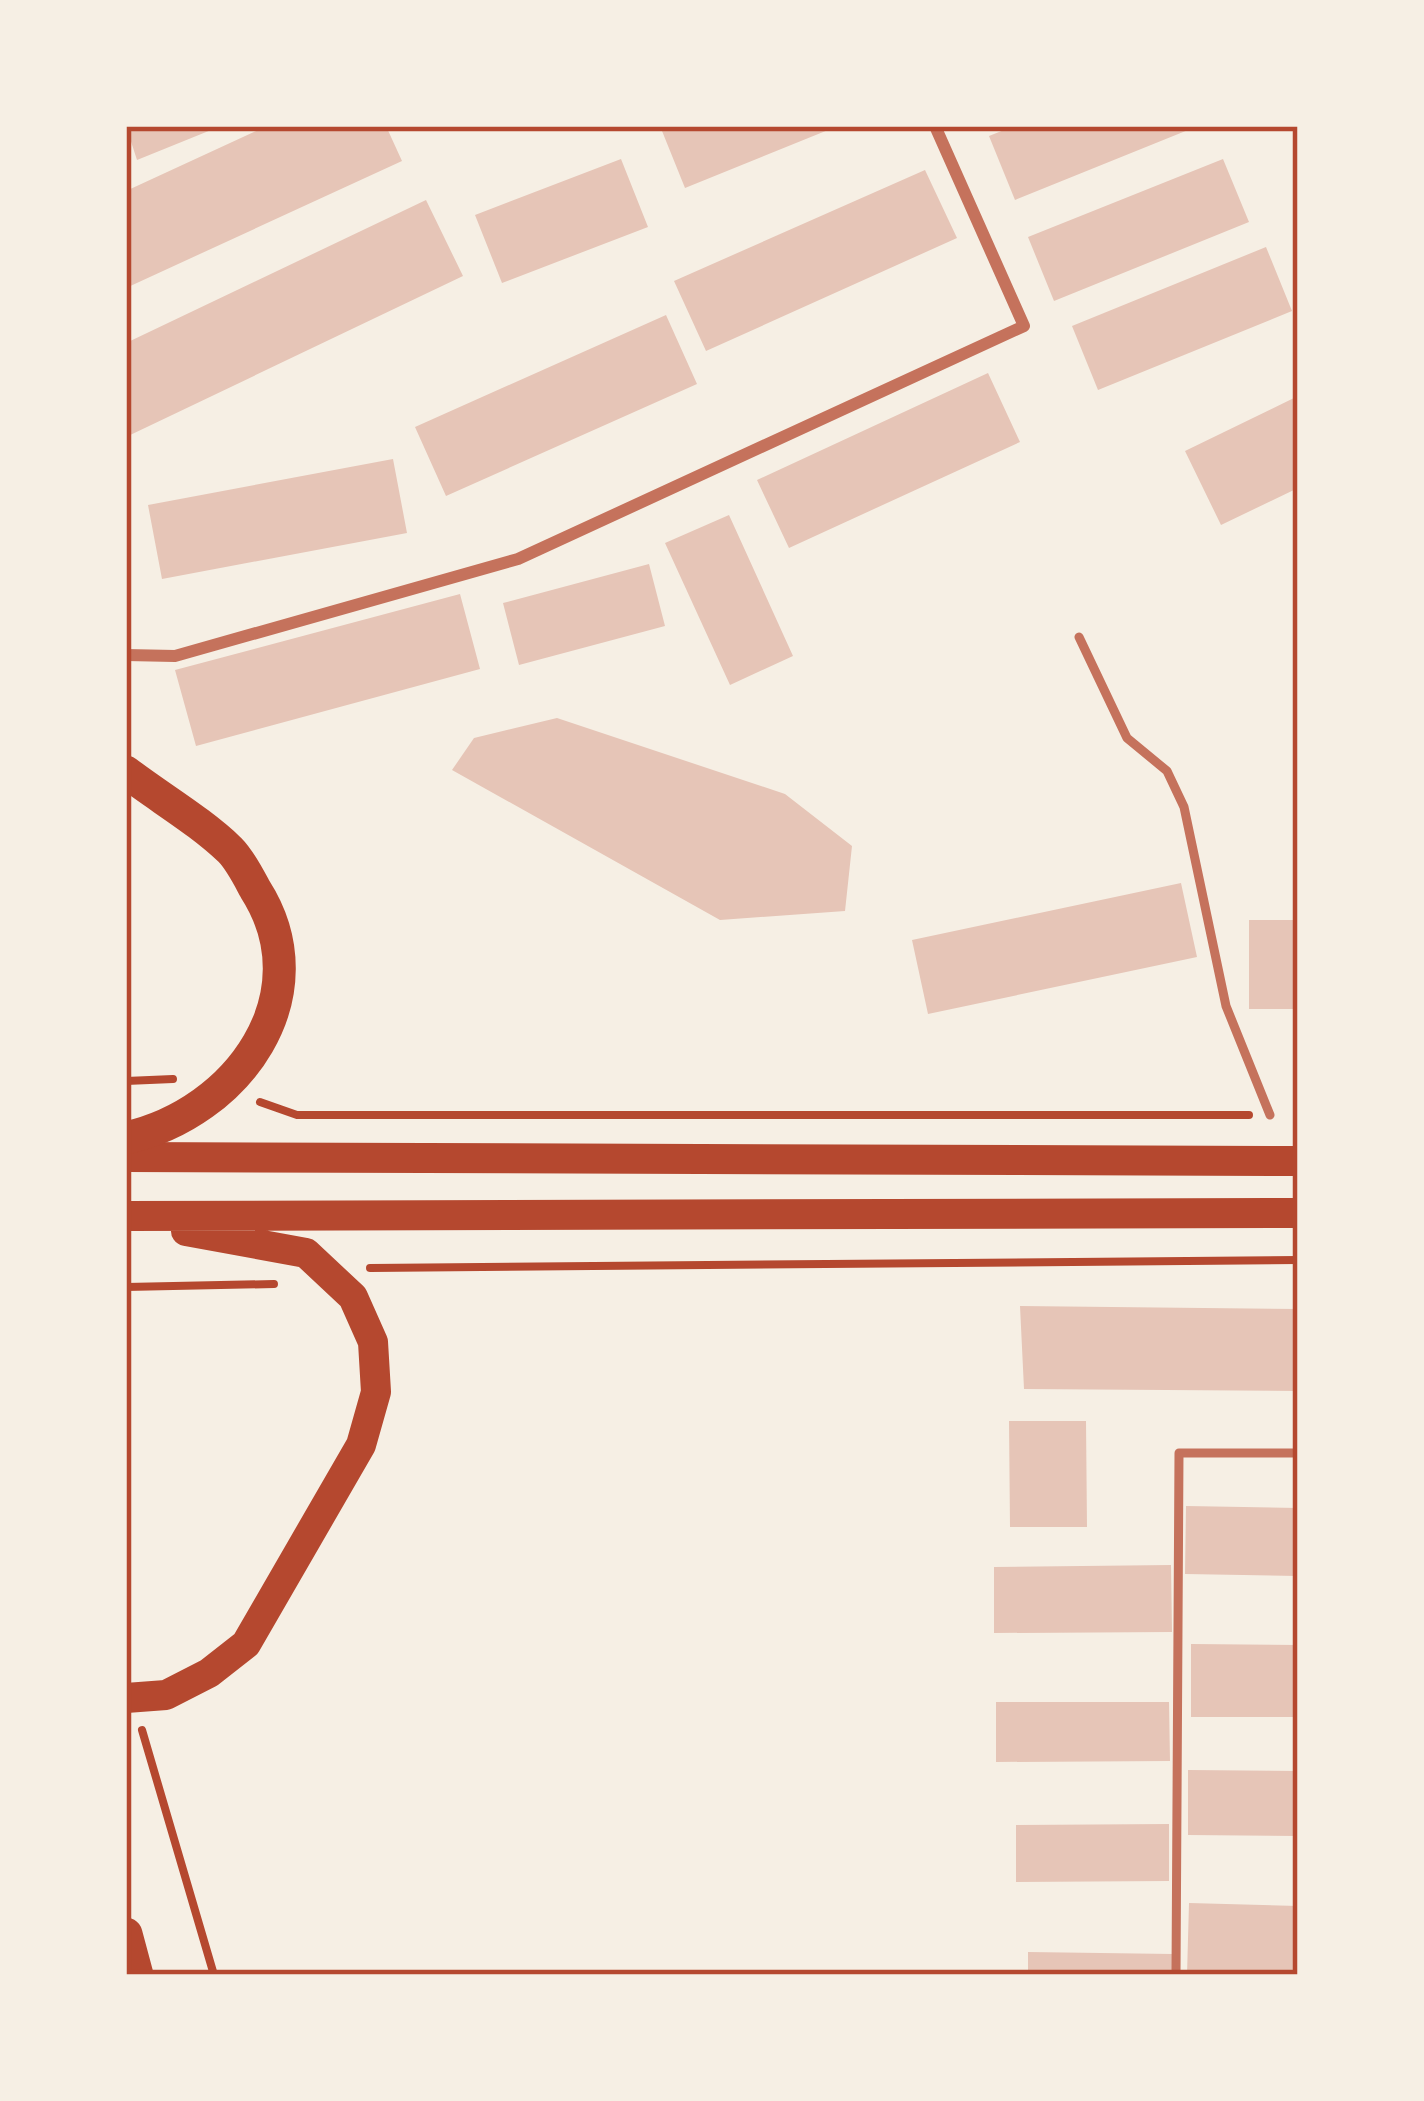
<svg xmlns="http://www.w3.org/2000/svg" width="1424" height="2101" viewBox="0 0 1424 2101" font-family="Figtree,sans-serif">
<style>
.building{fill:#e6c5b7}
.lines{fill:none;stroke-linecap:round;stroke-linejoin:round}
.path{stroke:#b5482f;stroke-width:8}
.service{stroke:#c5725c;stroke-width:9}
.minor{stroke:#c5725c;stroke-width:12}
.primary{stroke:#b5482f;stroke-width:30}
.trunk{stroke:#b5482f;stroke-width:33}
.neatline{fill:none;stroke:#b5482f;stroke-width:4.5}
</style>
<rect width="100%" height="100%" fill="#f6efe4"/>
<path class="building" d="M 126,126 L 221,126 L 137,160 Z
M 267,126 L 386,126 L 402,161 L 126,288 L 126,191 Z
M 660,126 L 838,126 L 685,188 Z
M 1014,126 L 1198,126 L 1015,200 L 989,136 Z
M 621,159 L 648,227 L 502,283 L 475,215 Z
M 1223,159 L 1249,222 L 1054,301 L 1028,237 Z
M 925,170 L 957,238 L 706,351 L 674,281 Z
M 426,200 L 463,276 L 126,437 L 126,343 Z
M 1266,247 L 1292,311 L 1098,390 L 1072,326 Z
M 666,315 L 697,384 L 446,496 L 415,427 Z
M 988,373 L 1020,442 L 789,548 L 757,480 Z
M 1298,396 L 1298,488 L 1221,525 L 1185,451 Z
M 393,459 L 407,533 L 162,579 L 148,505 Z
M 729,515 L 793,656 L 730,685 L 665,543 Z
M 649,564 L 665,626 L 519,665 L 503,603 Z
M 460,594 L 480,669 L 196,746 L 175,670 Z
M 557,718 L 785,794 L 852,846 L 845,911 L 720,920 L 452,770 L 474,738 Z
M 1181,883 L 1197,957 L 928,1014 L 912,940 Z
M 1249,920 L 1298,920 L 1298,1009 L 1249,1009 Z
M 1020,1306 L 1298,1309 L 1298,1391 L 1024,1389 Z
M 1009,1421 L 1086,1421 L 1087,1527 L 1010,1527 Z
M 1186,1506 L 1298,1508 L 1298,1576 L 1185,1574 Z
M 1171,1565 L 1172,1632 L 994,1633 L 994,1567 Z
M 1191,1644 L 1298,1645 L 1298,1717 L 1191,1717 Z
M 996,1702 L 1169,1702 L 1170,1761 L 996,1762 Z
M 1188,1770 L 1298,1771 L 1298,1836 L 1188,1835 Z
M 1169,1824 L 1169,1881 L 1016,1882 L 1016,1825 Z
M 1189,1903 L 1298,1906 L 1298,1975 L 1187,1975 Z
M 1028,1952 L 1173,1954 L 1173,1975 L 1028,1975 Z"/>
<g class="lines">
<path class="path" d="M 126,1081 L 173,1079
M 260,1102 L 297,1115 L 1249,1115
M 370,1268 L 1298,1260
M 126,1287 L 274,1284
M 142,1730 L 214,1975"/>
<path class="service" d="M 1079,637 L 1127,738 L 1167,771 L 1184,807 L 1226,1006 L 1270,1115
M 1176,1975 L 1179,1453 L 1298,1453"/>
<path class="minor" d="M 126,655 L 175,656 L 518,559 L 1024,326 L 935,126"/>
<path class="primary" d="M 126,1157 L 1298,1161
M 126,1216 L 1298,1213
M 126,1698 L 166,1695 L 209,1673 L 246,1644 L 361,1445 L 376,1392 L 373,1342 L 353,1297 L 306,1253 L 186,1231"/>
<path class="trunk" d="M 126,772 C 160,798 200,821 230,850 C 240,860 248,876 255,889 C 323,995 238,1113 126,1138
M 126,1934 L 137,1975"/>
</g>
<rect width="1424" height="2101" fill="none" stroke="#f6efe4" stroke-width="258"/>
<rect x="129" y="129" width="1166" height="1843" class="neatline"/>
</svg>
